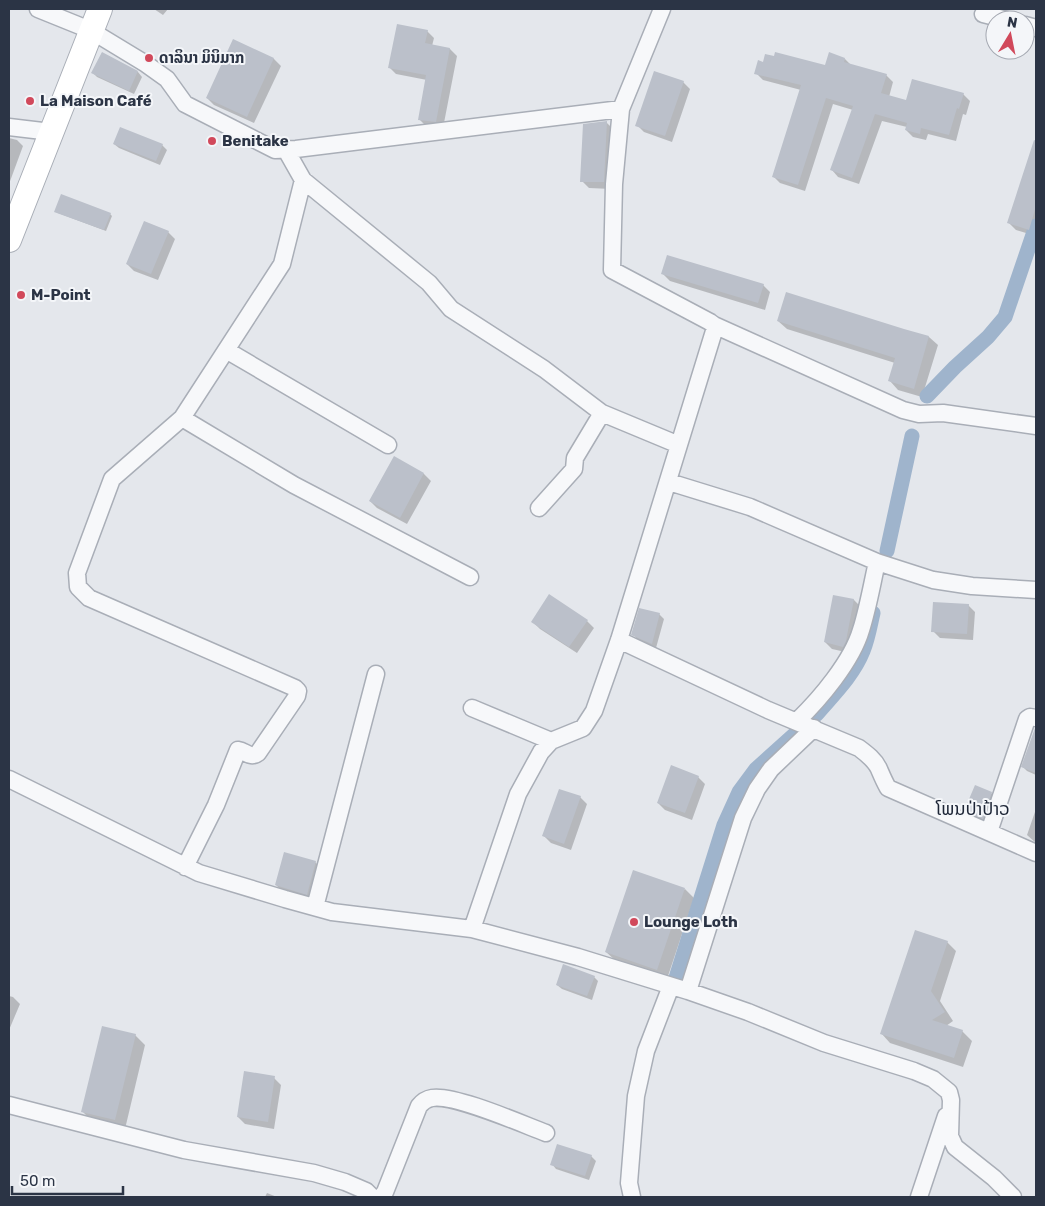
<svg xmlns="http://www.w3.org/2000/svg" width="1045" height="1206" viewBox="0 0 1045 1206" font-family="Rubik,'Noto Sans Lao',sans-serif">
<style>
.shadow{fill:#0003}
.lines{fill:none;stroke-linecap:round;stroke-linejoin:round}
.canal{stroke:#9fb4cc;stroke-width:15}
.building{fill:#bbc0ca}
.street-casing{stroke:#a9aeb7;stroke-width:19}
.secondary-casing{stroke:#a9aeb7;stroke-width:26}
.street{stroke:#f7f8fa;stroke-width:16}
.secondary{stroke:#fff;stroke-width:24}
.poi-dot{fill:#d1495b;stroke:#f4f6f9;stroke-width:2}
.labels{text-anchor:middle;stroke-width:4;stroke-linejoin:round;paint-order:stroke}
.poi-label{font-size:15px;font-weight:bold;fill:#2b3445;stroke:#f4f6f9;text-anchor:start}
.quarter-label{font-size:18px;fill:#1d2536;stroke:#f4f6f9}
</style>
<rect width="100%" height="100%" fill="#e4e7ec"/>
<path class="shadow" d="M 154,9 L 168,9 L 163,15 Z
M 427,31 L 434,38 L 432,46 L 450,49 L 457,56 L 443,128 L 426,126 L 419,119 L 427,80 L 396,74 L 389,67 Z
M 234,41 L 274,59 L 281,66 L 254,123 L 214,105 L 207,98 Z
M 102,53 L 138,72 L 142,77 L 134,94 L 97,77 L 93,73 Z
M 845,59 L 851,65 L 886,75 L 893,82 L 889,97 L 907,102 L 963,94 L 970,101 L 966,115 L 963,114 L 956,141 L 928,134 L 926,140 L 913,137 L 906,130 L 907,127 L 882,121 L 859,184 L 838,177 L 832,170 L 853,110 L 833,104 L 805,191 L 780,183 L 773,176 L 801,90 L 763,80 L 756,73 L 764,63 L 825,66 Z
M 683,82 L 690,89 L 672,142 L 644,132 L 637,125 Z
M 606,122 L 613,129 L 611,189 L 589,188 L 582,181 Z
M 9,138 L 17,140 L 23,146 L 9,184 Z
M 1035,140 L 1036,140 L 1036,236 L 1016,230 L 1009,223 Z
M 114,144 L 162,145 L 167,150 L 160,165 L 119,148 Z
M 58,213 L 110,214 L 112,216 L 106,231 Z
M 168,232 L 175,239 L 158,280 L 134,271 L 127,264 Z
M 663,274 L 763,285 L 770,292 L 765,310 L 670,281 Z
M 778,321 L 929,337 L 938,345 L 922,397 L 898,390 L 890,381 L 895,363 L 787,329 Z
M 394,458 L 424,474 L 431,481 L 407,524 L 377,508 L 370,501 Z
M 834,596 L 854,600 L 861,607 L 850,653 L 832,649 L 825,642 Z
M 968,605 L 975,612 L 973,640 L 940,638 L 933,631 Z
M 659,614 L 664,619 L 656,648 L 637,639 L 633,634 Z
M 587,621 L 594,628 L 577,653 L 540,629 L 533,622 Z
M 1036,729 L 1036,775 L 1027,771 L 1023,767 Z
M 698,777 L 705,784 L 692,820 L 665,810 L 658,803 Z
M 991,793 L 996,798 L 987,822 L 970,815 L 966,810 Z
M 580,797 L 587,804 L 571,850 L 551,843 L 544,836 Z
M 1036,809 L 1036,843 L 1027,835 Z
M 315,862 L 322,869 L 314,901 L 283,892 L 276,885 Z
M 685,889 L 694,898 L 667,979 L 616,961 L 606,952 Z
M 947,942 L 956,951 L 940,1001 L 953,1021 L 946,1026 L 962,1031 L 972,1041 L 963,1067 L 890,1043 L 881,1033 Z
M 594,977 L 598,981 L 592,1000 L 562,989 L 557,985 Z
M 9,996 L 13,997 L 20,1004 L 9,1030 Z
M 135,1035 L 145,1045 L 125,1129 L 92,1121 L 83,1112 Z
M 274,1078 L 281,1085 L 274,1129 L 245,1124 L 238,1117 Z
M 591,1156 L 596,1161 L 589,1180 L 556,1169 L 552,1164 Z
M 267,1193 L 277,1197 L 265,1197 Z"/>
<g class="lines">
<path class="canal" d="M 927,396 L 955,367 L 988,337 L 1005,317 L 1036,226
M 887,551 L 912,436
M 816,715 C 833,695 853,676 863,651 C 868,639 870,626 873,613
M 675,981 L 724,825 L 739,792 L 756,769 L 796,733"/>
</g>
<path class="building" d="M 397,24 L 428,30 L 425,43 L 450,48 L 436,122 L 418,120 L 426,75 L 388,68 Z
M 233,39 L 274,58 L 247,117 L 206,98 Z
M 102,52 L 138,71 L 129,91 L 91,73 Z
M 775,52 L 825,65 L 829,52 L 845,58 L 844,62 L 887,74 L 881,93 L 906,100 L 912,79 L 964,93 L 959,109 L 957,108 L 949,135 L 921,128 L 920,134 L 905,130 L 907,123 L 875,114 L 852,178 L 830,170 L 853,106 L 826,98 L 798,185 L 772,177 L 801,85 L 754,74 L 758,60 L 763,62 L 765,54 L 774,56 Z
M 654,71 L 684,81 L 665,136 L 635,126 Z
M 607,121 L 604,182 L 580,182 L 583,124 Z
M 120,127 L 163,144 L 156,161 L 113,144 Z
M 1034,140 L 1036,141 L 1036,206 L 1029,230 L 1007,223 Z
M 61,194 L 111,213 L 104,230 L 54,212 Z
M 144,221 L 169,231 L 151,274 L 126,264 Z
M 667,255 L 764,284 L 758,303 L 661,274 Z
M 786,292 L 904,329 L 929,336 L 914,389 L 888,381 L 895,358 L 777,321 Z
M 394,456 L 424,473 L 400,518 L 369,501 Z
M 549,594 L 588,620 L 569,647 L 531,622 Z
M 833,595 L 854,599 L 846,641 L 843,647 L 824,642 Z
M 933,602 L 969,604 L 967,634 L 931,632 Z
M 639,608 L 660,613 L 652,644 L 631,635 Z
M 1035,728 L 1036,728 L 1036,773 L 1021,767 Z
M 671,765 L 699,776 L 685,813 L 657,803 Z
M 975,785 L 992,792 L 983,819 L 964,811 Z
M 559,789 L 581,796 L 564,844 L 542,836 Z
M 284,852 L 316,861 L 307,895 L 275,885 Z
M 633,870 L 685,888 L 657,970 L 605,952 Z
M 915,930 L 948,941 L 931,991 L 945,1012 L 932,1020 L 963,1030 L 954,1058 L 880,1034 Z
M 563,964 L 595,976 L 587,996 L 556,985 Z
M 102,1026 L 136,1034 L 115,1120 L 81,1112 Z
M 244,1071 L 275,1076 L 268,1122 L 237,1117 Z
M 557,1144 L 592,1155 L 585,1176 L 550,1165 Z"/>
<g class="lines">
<g class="street-casing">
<path id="street" d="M 38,9 L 90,30 L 146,64 L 167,79 L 185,104 L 275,150 L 296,149 L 621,109
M 662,9 L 621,109 L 614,184 L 612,270 L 710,322 L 714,325 L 903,410 L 919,414 L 943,413 L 1036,426
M 983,14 L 1007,20
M 1025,25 L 1036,28
M 9,127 L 51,132
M 286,150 L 303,180 L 429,283 L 451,309 L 544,369 L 602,413 L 679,445
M 226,350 L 388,445
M 182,418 L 294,485 L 470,577
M 669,482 L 750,507 L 877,562 L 933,580 L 972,586 L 1036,590
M 539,508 L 574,469 L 575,458 L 602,413
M 619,640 L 768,710 L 859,748 C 867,754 875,760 879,769 C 882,776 884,781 888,788 L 1036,853
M 472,708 L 551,741
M 797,721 C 820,699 852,661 861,630 C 868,608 872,584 877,562
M 9,779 L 199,873 L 285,899 L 332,912 L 472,929 L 578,957 L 688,991 L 748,1012 L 824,1043 L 914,1071 L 933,1079 L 949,1092 L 951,1100 L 950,1136 L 955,1147 L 994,1178 L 1013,1197
M 989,832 L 1027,719 L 1030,717 L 1036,718
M 185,867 L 216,805 L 238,750 C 246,751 250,759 258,753 L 297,696 L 298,691 L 295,688 L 89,598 L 78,587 L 77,573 L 112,479 L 182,418 L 282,264 L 303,180
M 315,907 L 376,674
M 472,929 L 518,794 L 541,752 L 551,741 L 583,728 L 594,711 L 619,640 L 714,331 L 714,325
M 688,991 L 743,818 L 757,789 L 771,769 L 814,728
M 9,1105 L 184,1150 L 314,1173 L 345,1182 L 366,1191 L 372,1197
M 381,1197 L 385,1192 L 419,1106 C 423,1101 426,1099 432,1098 C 454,1094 522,1124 546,1133
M 632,1197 L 629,1183 L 636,1096 L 646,1051 L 671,986
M 919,1197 L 946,1116"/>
</g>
<g class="secondary-casing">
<path id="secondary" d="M 9,240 L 100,9"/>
</g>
<use href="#street" class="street"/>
<use href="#secondary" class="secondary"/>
</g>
<g class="poi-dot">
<circle cx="149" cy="58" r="5"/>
<circle cx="30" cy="101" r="5"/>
<circle cx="212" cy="141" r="5"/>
<circle cx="21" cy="295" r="5"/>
<circle cx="634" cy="922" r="5"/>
</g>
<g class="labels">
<g class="poi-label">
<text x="159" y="63">ດາລິນາ ມິນິມາກ</text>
<text x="40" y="106">La Maison Café</text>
<text x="222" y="146">Benitake</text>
<text x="31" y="300">M-Point</text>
<text x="644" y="927">Lounge Loth</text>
</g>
<g class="quarter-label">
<text x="973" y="815">ໂພນປ່າປ້າວ</text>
</g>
</g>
<rect width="1045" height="1206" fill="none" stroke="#2b3445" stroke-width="20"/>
<g transform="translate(1010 35) rotate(10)"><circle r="24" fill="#f4f6f9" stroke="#a4a8b1"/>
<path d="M0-4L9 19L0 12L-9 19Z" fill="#d1495b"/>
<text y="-8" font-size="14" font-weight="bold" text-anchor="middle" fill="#2b3445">N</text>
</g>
<path d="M12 1186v8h111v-8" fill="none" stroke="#2b3445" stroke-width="2.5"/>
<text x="20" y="1186" font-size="15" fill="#2b3445" stroke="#f4f6f9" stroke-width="4" paint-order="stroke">50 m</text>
</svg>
